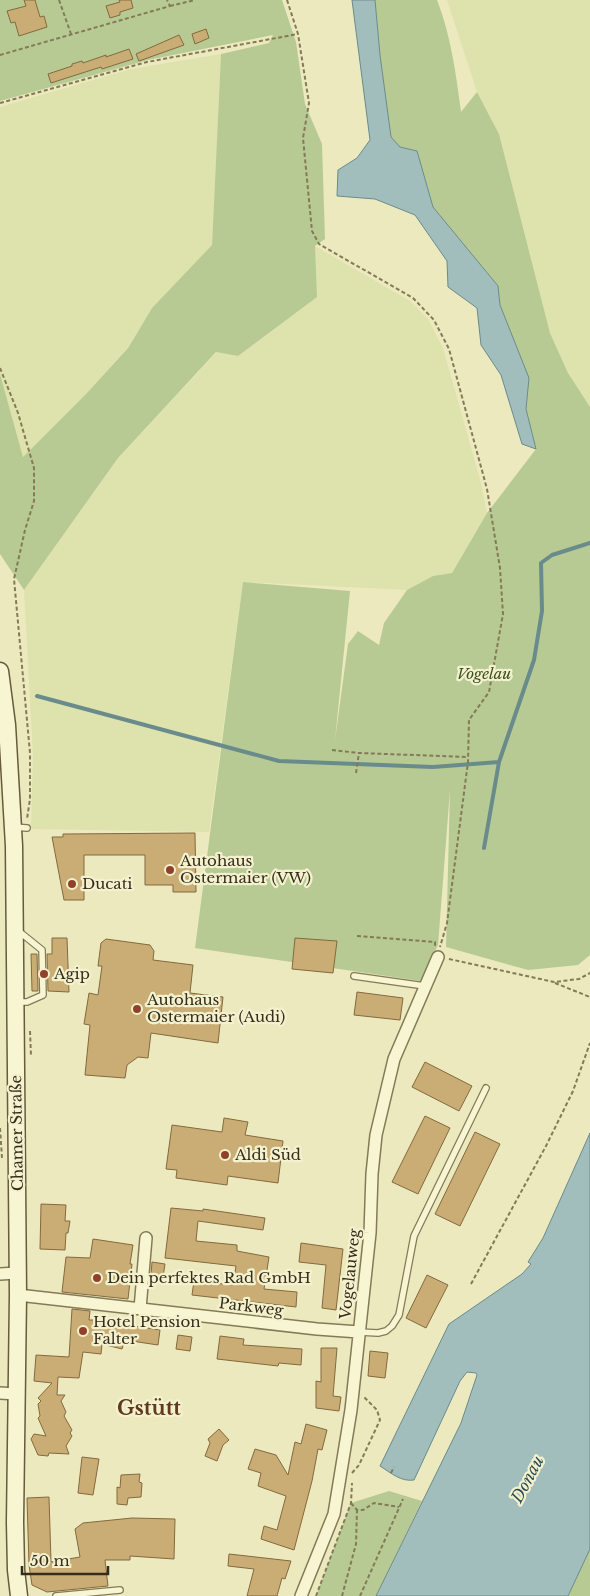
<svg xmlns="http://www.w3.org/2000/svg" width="590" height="1596" viewBox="0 0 590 1596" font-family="'Libre Baskerville',serif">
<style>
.farmland{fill:#dee2ad}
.green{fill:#b7ca94}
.water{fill:#a2bebc;stroke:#6a8b8b}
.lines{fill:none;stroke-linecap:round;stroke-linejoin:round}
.stream{stroke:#6a8b8b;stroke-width:4}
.building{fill:#caac75;stroke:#836a3e}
.lane-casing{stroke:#847a58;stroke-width:8}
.street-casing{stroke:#847a58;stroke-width:14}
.secondary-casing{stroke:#665b3b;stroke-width:19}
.path{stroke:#847a58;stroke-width:2;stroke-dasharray:4 2.5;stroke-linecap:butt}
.lane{stroke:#f8f5d2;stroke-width:5.5}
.street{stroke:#f8f5d2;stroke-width:11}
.secondary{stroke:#f8f5d2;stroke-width:16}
.poi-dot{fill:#91412a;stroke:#f4f2ce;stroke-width:2}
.labels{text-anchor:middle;stroke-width:4.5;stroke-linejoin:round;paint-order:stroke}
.park-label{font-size:15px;font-style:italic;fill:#3a5023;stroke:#f4f2ce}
.poi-label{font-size:15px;fill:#342d1c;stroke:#f4f2ce;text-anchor:start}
.street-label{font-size:15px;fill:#342d1c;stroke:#f4f2ce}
.water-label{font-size:16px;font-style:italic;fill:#2c4d54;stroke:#f4f2ce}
.district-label{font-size:20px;font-weight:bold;fill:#5f3a1d;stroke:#f4f2ce}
</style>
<rect width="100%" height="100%" fill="#ece9bf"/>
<path class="farmland" d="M 447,0 L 590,0 L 590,407 L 568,373 L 550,333 L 499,134 L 477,92 Z
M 221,54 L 212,245 L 152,308 L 128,347 L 86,394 L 23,457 L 0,374 L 0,107 L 131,69 Z
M 315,246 L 410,301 L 428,319 L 443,348 L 481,483 L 487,513 L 452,573 L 433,576 L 407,590 L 243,582 L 209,832 L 31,829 L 33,755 L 24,590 L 118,458 L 217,352 L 238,356 Z"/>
<path class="green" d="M 0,0 L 282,0 L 296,42 L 305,104 L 322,144 L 325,239 L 315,246 L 317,297 L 238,356 L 216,352 L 118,458 L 24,590 L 0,554 L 0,374 L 23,457 L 86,394 L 128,348 L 152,308 L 212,245 L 221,54 L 269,43 L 273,35 L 148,60 L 0,101 Z
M 375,0 L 437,0 C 451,36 456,74 461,112 L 477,92 L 499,134 L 550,333 L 568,373 L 590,407 L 590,955 L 578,965 L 528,970 L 446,947 L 450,790 L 438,945 L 421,981 L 195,948 L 243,582 L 350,591 L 335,740 L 348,644 L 358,631 L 379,645 L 384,623 L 407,590 L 433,576 L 452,573 L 487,513 L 536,449 L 526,409 L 528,378 L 500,305 L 498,286 L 433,207 L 417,151 L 399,147 L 391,137 L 380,55 Z
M 389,1491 L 422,1501 L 376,1596 L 316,1596 L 351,1503 Z
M 590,1549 L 590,1596 L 568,1596 L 588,1553 Z"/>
<path class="water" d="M 352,0 L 375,0 L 380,55 L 391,137 L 400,147 L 417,151 L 433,207 L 498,286 L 500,305 L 529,378 L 526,409 L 536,449 L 522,444 L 501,375 L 481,345 L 477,308 L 448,287 L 447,261 L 415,215 L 375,199 L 337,196 L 338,170 L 357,158 L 370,140 Z
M 590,1133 L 590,1549 L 568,1596 L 376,1596 L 461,1423 L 477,1375 L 476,1373 L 467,1372 L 460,1381 L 414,1480 C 401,1482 391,1473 380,1466 L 449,1324 L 522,1274 L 531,1264 L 528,1262 L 543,1238 Z"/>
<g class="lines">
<path class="stream" d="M 37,696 L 279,761 L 433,767 L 499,762
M 484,848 L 499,762 L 534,660 L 542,611 L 541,563 L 552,555 L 590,543"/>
</g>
<path class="building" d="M 24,0 L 35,0 L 40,17 L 44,16 L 47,27 L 19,36 L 15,22 L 11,23 L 7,11 L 26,6 Z
M 119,0 L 131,0 L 133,8 L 120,12 L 120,15 L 110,18 L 106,6 L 120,2 Z
M 206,29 L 209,38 L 195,44 L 192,34 Z
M 179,35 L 184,45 L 139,61 L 136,54 Z
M 129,49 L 133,59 L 102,69 L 101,67 L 51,83 L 48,74 L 72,66 L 72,64 L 82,61 L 83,63 L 106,55 L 106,57 Z
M 195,833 L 196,892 L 173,892 L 173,885 L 145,885 L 145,855 L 84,855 L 84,900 L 64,900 L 52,837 L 63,837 L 63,834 Z
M 52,938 L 67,938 L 69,992 L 48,991 L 47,954 L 52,954 Z
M 295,938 L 337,941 L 333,973 L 292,969 Z
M 106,939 L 150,945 L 154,951 L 153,960 L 193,965 L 190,993 L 223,997 L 218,1043 L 151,1033 L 148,1058 L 138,1057 L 127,1065 L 125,1078 L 85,1075 L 90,1025 L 84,1024 L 89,993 L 98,995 L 102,966 L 98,966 L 101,943 Z
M 31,954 L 37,954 L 38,991 L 32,991 Z
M 357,992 L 403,998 L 400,1020 L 354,1015 Z
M 425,1062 L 472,1086 L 459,1111 L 412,1087 Z
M 425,1116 L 450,1128 L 418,1194 L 392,1182 Z
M 224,1118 L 248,1122 L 245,1135 L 283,1141 L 278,1183 L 228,1176 L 227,1185 L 176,1178 L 177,1170 L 166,1169 L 172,1125 L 222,1132 Z
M 475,1132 L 500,1144 L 460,1226 L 435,1214 Z
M 41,1204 L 66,1205 L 65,1221 L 70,1221 L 68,1233 L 66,1233 L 65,1250 L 40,1249 Z
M 171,1208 L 203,1211 L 203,1209 L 265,1218 L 263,1230 L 198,1221 L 196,1241 L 237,1245 L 237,1251 L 269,1257 L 264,1289 L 297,1292 L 296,1307 L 192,1295 L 194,1281 L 233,1285 L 236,1266 L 165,1258 Z
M 93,1239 L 133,1245 L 130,1264 L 132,1264 L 128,1299 L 62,1292 L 66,1257 L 90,1258 Z
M 301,1243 L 343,1249 L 336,1310 L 322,1308 L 326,1265 L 299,1262 Z
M 152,1262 L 165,1264 L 163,1277 L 151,1275 Z
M 427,1275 L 448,1285 L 426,1328 L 406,1318 Z
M 72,1309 L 90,1311 L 89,1320 L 114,1320 L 129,1324 L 128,1325 L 160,1330 L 158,1345 L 125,1340 L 122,1349 L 102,1344 L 101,1354 L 83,1352 L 79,1378 L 58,1377 L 57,1395 L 65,1395 L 61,1401 L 66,1412 L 64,1416 L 72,1430 L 70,1433 L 72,1436 L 66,1446 L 69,1454 L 49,1453 L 48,1456 L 38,1455 L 31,1439 L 34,1434 L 46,1436 L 38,1418 L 40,1416 L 38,1404 L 41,1401 L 38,1398 L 52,1383 L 34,1381 L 36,1355 L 69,1357 Z
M 178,1335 L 192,1337 L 190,1351 L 176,1349 Z
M 220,1336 L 244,1339 L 243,1345 L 302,1349 L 301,1365 L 279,1363 L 278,1366 L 217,1359 Z
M 321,1348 L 337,1348 L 333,1396 L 341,1397 L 339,1411 L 316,1408 L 316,1381 L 321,1382 Z
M 370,1351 L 388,1353 L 385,1378 L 368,1376 Z
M 306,1424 L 327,1430 L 322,1450 L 318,1449 L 312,1481 L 294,1550 L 261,1539 L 264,1526 L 277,1530 L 286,1496 L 258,1486 L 261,1473 L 248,1469 L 255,1449 L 276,1455 L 288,1475 L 295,1442 L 301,1444 Z
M 219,1429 L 229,1440 L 223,1445 L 217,1461 L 205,1456 L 210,1443 L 208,1439 Z
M 82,1457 L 99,1459 L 93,1495 L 78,1493 Z
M 140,1474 L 139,1482 L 142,1483 L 141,1497 L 128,1498 L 127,1505 L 117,1504 L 117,1487 L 120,1488 L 121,1475 Z
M 49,1497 L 51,1562 L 80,1557 L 75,1529 L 83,1523 L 132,1518 L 175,1519 L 174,1559 L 130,1556 L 130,1560 L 105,1560 L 108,1586 L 47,1592 L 32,1585 L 29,1565 L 27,1498 Z
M 229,1554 L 291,1561 L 285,1579 L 282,1578 L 277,1596 L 247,1596 L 254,1569 L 228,1566 Z"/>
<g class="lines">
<g class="lane-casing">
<path id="lane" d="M 14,827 L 27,828
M 16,929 L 42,950 L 43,995 L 27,1002 L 17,1002
M 354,976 L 425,986
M 359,1332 L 378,1333 L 386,1331 L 392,1326 L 399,1315 L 414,1236 L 486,1088
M 56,1596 L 120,1590"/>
</g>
<g class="street-casing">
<path id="street" d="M 0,1274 L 17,1273
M 18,1295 L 317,1329 L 359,1332
M 140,1309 L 146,1238
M 0,1393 L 16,1394
M 301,1596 L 334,1514 L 351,1410 L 370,1233 L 372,1174 L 376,1135 L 394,1059 L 438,957"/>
</g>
<g class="secondary-casing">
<path id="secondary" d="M 0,671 L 7,725 L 14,846 L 18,1295 L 15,1522 L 16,1570 L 19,1596"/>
</g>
<path class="path" d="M 59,0 L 71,34
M 287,0 L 298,34 L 309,103 L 303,138 L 312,231 L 319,244 L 413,298 L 434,320 L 449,349 L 487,489 L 500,568 L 503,614 L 489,692 L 469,720 L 468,762 L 447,923 L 440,947
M 170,6 L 195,0
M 0,55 L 170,6 L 167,0
M 0,103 L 147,62 L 298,34
M 0,368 L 18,413 L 34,468 L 34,501 L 25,530 L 14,579 L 30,753 L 30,799 L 27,819
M 332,750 L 359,753 L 468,757
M 356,773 L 359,753
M 357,936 L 435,942 L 435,946
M 449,959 L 554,982 L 579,979 L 590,973
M 555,983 L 590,997
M 30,1031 L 31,1056
M 0,1128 L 2,1158
M 471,1284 L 546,1146 L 573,1091 L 590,1043
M 352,1473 L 359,1465 L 380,1420 L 377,1410 L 363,1396
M 391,1473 L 394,1467
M 351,1503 L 357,1510 L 363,1510 L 374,1503 L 399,1507
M 316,1596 L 351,1503 L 352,1483
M 342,1596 L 356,1544 L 357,1510
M 360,1596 L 403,1499"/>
<use href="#lane" class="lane"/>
<use href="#street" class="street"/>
<use href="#secondary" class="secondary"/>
</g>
<g class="poi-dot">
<circle cx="170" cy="870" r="5"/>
<circle cx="72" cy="884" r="5"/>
<circle cx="44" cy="974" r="5"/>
<circle cx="137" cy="1009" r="5"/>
<circle cx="225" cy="1155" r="5"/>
<circle cx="97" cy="1278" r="5"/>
<circle cx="83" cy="1331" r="5"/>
</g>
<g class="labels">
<g class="park-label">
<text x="484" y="679">Vogelau</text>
</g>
<g class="poi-label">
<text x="180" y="866">Autohaus<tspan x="180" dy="17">Ostermaier (VW)</tspan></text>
<text x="82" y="889">Ducati</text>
<text x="54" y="979">Agip</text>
<text x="147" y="1005">Autohaus<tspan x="147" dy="17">Ostermaier (Audi)</tspan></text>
<text x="235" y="1160">Aldi Süd</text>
<text x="107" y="1283">Dein perfektes Rad GmbH</text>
<text x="93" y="1327">Hotel Pension<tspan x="93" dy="17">Falter</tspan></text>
</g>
<g class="street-label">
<text transform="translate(17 1133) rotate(-91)" y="5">Chamer Straße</text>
<text transform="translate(350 1274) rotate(-84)" y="5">Vogelauweg</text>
<text transform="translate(251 1307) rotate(7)" y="5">Parkweg</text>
</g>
<g class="water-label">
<text transform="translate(527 1479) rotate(-62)" y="6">Donau</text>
</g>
<g class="district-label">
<text x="149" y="1415">Gstütt</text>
</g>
</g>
<path d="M22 1566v8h86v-8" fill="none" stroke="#342d1c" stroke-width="2.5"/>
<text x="30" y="1566" font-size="15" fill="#342d1c" stroke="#f4f2ce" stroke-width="4" paint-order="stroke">50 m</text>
</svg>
